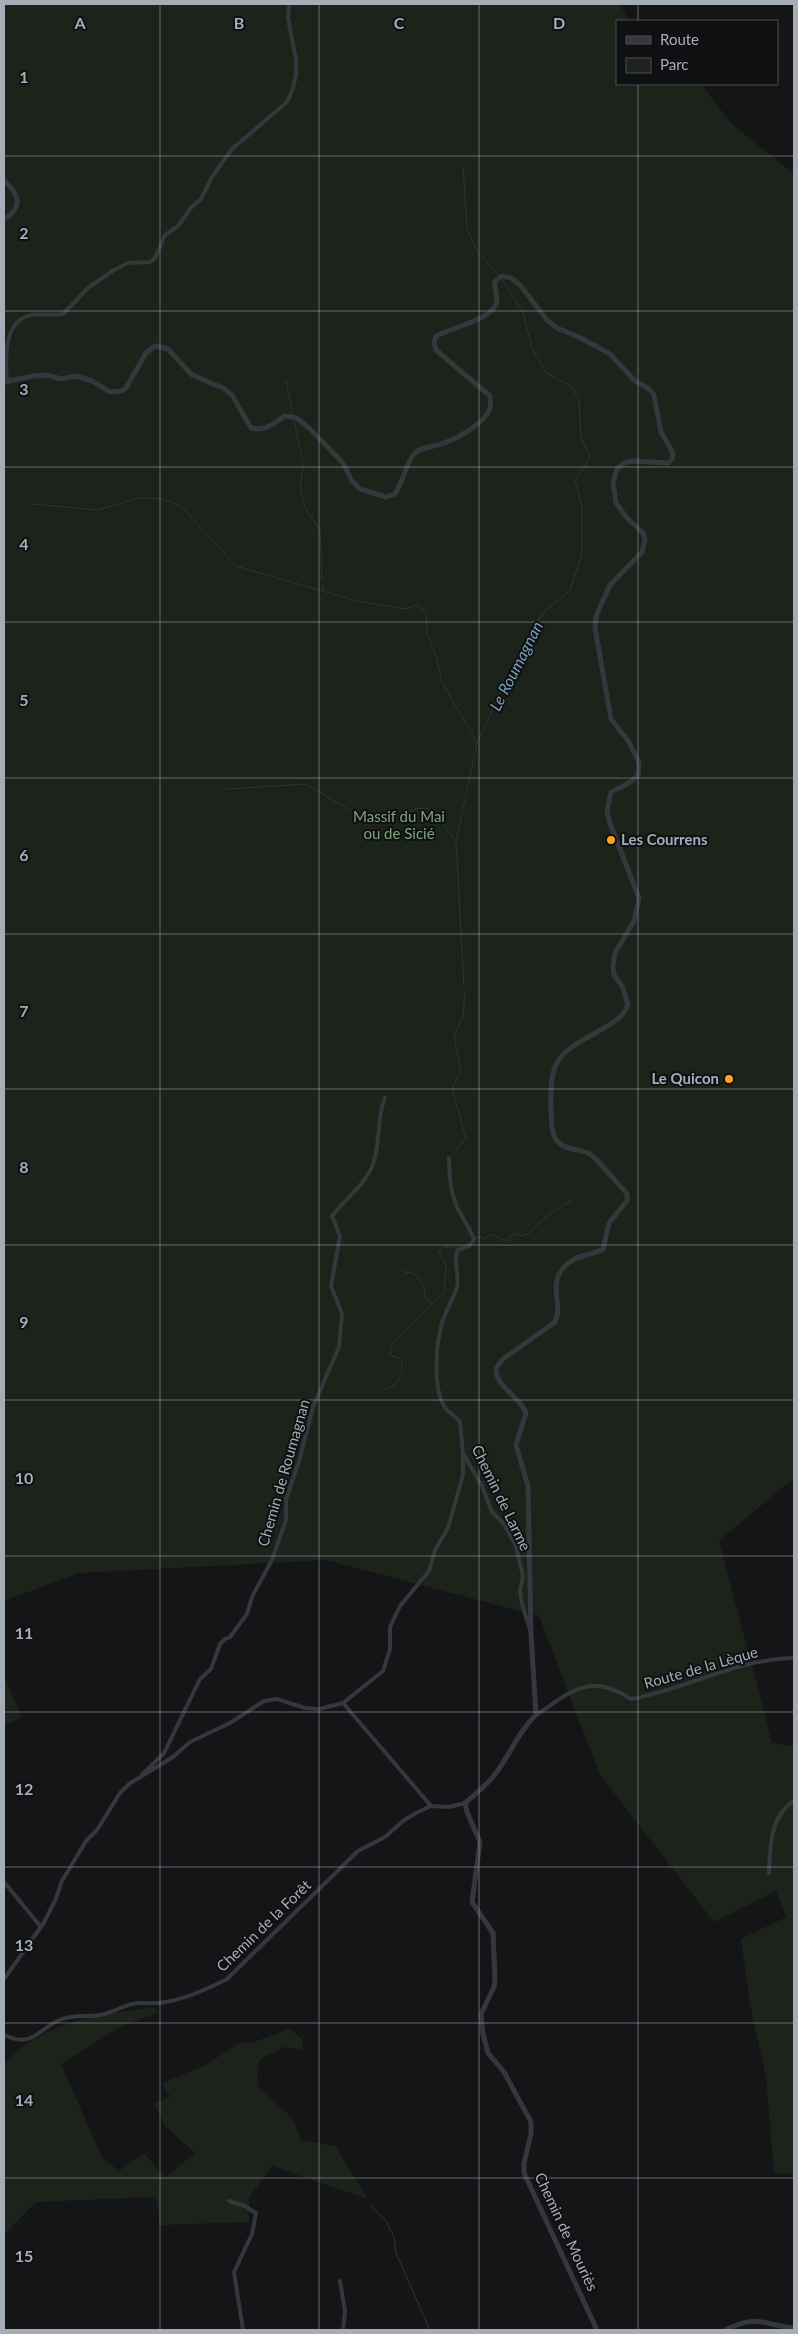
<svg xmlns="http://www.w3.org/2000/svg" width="798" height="2334" viewBox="0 0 798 2334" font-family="Lato,sans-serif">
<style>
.green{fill:#1b231b}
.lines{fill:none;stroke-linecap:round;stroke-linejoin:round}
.stream{stroke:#2a363c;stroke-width:1}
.minor{stroke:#36373d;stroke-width:4}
.tertiary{stroke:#36373d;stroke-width:5}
.grid{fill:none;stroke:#a6adb9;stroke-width:1;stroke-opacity:0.55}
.poi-dot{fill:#ffa225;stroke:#101012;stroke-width:2}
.labels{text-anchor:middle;stroke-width:4;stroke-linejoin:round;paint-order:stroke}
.park-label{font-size:15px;fill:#7ca67b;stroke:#101012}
.poi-label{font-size:15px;font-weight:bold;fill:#a6adb9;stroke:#101012;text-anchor:start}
.street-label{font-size:15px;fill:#a6adb9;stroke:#101012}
.water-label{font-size:16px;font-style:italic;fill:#79a0b7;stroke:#101012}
.grid-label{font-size:16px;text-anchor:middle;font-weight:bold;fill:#a6adb9;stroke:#101012;stroke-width:4;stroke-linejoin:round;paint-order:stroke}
</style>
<rect width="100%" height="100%" fill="#151517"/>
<path class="green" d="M 4,4 L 620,4 L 629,21 L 617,21 L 617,84 L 701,84 L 731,123 L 794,174 L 794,1478 L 719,1541 L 772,1742 L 794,1747 L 794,2175 L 774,2172 L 766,2077 L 750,2005 L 741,1939 L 786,1917 L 776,1891 L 714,1922 L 600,1775 L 539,1616 L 326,1560 L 79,1573 L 4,1601 Z
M 4,1675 L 22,1718 L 4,1725 Z
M 152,2007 L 159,2012 L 120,2027 L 61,2064 L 102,2157 L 119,2171 L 144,2153 L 165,2178 L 195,2153 L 166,2127 L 154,2104 L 170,2096 L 162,2083 L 206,2065 L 237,2044 L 253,2042 L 290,2029 L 303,2040 L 302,2050 L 284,2047 L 259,2060 L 257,2085 L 293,2119 L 301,2140 L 335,2146 L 368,2199 L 272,2166 L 249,2198 L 249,2222 L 160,2225 L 156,2197 L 36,2202 L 4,2235 L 4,2064 C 44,2020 97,2016 152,2007 Z"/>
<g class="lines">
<path class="stream" d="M 463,168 L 467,228 L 477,251 L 500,276
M 286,380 L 293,416
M 294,420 L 303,463 L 300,490 L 306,509 L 320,530 L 322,580
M 32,504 L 98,510 L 140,498 L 163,499 L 182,507 L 236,566 L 357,601 L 405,609 L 417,605 L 426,612 L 427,634 L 436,656 L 442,682 L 476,741
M 323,585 L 323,591
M 226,789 L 306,784 L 346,808 L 370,818 L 394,817 L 416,809 L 427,808 L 437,816 L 455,840
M 464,987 L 456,841 L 477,743 L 508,677 L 526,646 L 530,634 L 543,613 L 570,590 L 582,553 L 582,507 L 575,480 L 586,465 L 590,456 L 581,437 L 579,400 L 572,387 L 546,373 L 532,348 L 522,310 L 502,280
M 453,1154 L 466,1138 L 452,1088 L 461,1071 L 454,1036 L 463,1015 L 465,993
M 474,1238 L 478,1237 L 484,1239 L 491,1234 L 502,1240 L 509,1240 L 514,1233 L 521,1236 L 528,1234 L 549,1214 L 572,1200
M 402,1270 L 406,1273 L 412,1272 C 421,1280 426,1286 425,1298 L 432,1305
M 386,1389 C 401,1383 404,1374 401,1359 L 390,1355 L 391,1347 L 398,1338 L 444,1293 L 446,1265 L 439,1252 L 444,1247 L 460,1247
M 371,2206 L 386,2221 L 394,2237 L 396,2253 L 430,2330"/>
<path class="minor" d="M 7,380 C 5,361 4,322 28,316 C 39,313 51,316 63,314 L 88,288 L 114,270 L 128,263 L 150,262 L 155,258 L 165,235 L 178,226 L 191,208 L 201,199 L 212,177 L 232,149 L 287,102 L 293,88 L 296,75 L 296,59 L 288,18 L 289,4
M 449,1158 C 449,1174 450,1190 456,1205 C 461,1217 470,1227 474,1240 L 469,1246 L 458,1250 C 452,1261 460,1274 457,1287 C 453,1299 446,1311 442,1323 C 436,1343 432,1391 446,1409 C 450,1413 456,1417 460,1422 L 463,1453 L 482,1486 L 492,1512 L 504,1524 L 516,1546 L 523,1576 L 520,1591 L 522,1604 L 530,1630
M 343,1703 L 431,1806
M 536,1715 C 572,1691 590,1672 631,1699 C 687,1689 737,1659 794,1658
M 142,1775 L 164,1753 L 200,1679 L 211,1669 L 220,1644 L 225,1639 L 230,1637 L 247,1614 L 252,1597 L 272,1560 L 286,1520 L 286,1500 L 300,1458 L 313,1407 L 339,1347 L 342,1314 L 331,1286 L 340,1236 L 332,1216 C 345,1199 366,1184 373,1164 C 381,1143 376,1119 385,1098
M 769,1873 C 770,1846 770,1816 794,1801
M 4,1882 L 41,1927
M 4,1979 L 43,1924 L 55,1901 L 62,1881 L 86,1841 L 97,1830 L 120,1793 L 129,1784 L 173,1757 L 190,1742 L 230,1723 L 264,1701 L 277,1699 L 305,1708 L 319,1709 L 343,1703 L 383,1671 L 390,1649 L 390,1627 L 400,1606 L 429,1571 L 435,1550 L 448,1528 L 463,1475 L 463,1453
M 4,2035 C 34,2049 38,2028 62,2019 C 74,2015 87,2017 100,2015 C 111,2013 121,2007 132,2004 C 141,2002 150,2004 159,2003 C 184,2000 205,1990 227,1979 L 358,1851 L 385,1837 L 403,1821 L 416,1813 L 431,1806 L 449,1807 L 465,1803
M 229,2201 L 245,2206 L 256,2213 L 252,2234 L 234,2272 L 243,2330
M 340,2281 L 345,2311 L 343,2330"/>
<path class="tertiary" d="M 4,180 C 18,194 25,207 4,219
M 4,382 L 34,376 L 47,375 L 61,379 L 76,376 L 92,381 L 110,392 L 121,391 L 126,388 L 146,353 L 155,346 L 168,349 L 192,375 L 223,388 L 232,395 L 251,428 C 266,432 273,423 285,416 L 297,418 L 311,430 L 343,463 L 352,481 L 360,489 L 386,497 L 395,494 C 402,483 407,463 413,455 C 419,447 433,447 441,444 C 456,439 485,424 490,408 C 491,405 490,400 490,396 L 436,350 L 434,343 L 436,336 C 451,328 495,319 497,301 C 497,294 494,288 495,281 L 502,276 L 511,278 L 520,285 L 547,320 L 557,328 L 581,338 L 610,354 L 635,381 L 649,389 L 654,395 L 661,432 L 673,453 L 672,459 L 668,463 L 633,461 L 624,463 L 617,469 L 613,483 L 616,503 L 627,518 L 643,533 L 645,539 L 642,552 L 610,585 L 596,616 L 595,628 L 611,719 L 629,742 L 639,763 L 638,775 L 629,783 L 611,792 L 607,810 L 609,821 L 639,898 L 634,921 L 615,953 L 613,967 L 614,975 L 622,986 L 628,1004 C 624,1016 615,1022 604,1028 C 561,1053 549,1054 551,1109 C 552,1119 550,1134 558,1142 C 566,1151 580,1148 590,1154 C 598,1160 616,1182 624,1190 L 627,1194 L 627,1201 L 609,1223 L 603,1249 C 593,1255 580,1254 570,1262 C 543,1281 566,1306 554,1323 L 503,1359 L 496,1368 C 495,1387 520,1396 526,1413 L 516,1445 L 528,1486 L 531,1634 L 536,1715 C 519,1731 510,1754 496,1773 C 487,1785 476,1794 465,1803 L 467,1812 L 480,1842 L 472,1902 L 493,1933 L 495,1980 L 494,1987 L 481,2014 L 483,2034 L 488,2053 L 504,2072 L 531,2122 L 531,2134 L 524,2163 L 524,2173 L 597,2330
M 725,2330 C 761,2313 760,2325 794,2328"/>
</g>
<path class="grid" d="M 160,4 L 160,2330M 319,4 L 319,2330M 479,4 L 479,2330M 638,4 L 638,21M 638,84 L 638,2330M 4,156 L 794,156M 4,311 L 794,311M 4,467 L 794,467M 4,622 L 794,622M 4,778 L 794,778M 4,934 L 794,934M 4,1089 L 794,1089M 4,1245 L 794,1245M 4,1400 L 794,1400M 4,1556 L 794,1556M 4,1712 L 794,1712M 4,1867 L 794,1867M 4,2023 L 794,2023M 4,2178 L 794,2178"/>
<g class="poi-dot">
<circle cx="611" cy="840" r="5"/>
<circle cx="729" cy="1079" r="5"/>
</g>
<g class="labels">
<g class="park-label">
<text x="399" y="822">Massif du Mai<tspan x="399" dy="17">ou de Sicié</tspan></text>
</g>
<g class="poi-label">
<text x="621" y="845">Les Courrens</text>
<text x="719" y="1084" text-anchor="end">Le Quicon</text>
</g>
<g class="street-label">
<text transform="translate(284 1473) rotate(-74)" y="5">Chemin de Roumagnan</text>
<text transform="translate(501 1498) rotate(64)" y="5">Chemin de Larme</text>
<text transform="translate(701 1668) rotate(-16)" y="5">Route de la Lèque</text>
<text transform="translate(264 1926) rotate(-44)" y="5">Chemin de la Forêt</text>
<text transform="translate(566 2232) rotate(65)" y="5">Chemin de Mouriès</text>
</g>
<g class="water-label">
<text transform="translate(516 666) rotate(-63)" y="6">Le Roumagnan</text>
</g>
</g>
<g class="grid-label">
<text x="80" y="29">A</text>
<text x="239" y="29">B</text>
<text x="399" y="29">C</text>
<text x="559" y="29">D</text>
<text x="24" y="83">1</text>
<text x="24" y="239">2</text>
<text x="24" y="395">3</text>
<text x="24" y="550">4</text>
<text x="24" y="706">5</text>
<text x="24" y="861">6</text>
<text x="24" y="1017">7</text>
<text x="24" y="1173">8</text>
<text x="24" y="1328">9</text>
<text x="24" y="1484">10</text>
<text x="24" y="1639">11</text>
<text x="24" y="1795">12</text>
<text x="24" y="1951">13</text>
<text x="24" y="2106">14</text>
<text x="24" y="2262">15</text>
</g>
<rect width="798" height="2334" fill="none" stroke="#a6adb9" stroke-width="10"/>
<rect x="616" y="20" width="162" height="65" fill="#101012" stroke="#4c4f55"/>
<rect x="626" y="36" width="25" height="8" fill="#36373d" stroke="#4c4f55"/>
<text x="660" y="45" font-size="15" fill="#a6adb9">Route</text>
<rect x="626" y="58" width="25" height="15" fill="#1b231b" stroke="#4c4f55"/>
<text x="660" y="70" font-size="15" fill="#a6adb9">Parc</text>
</svg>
